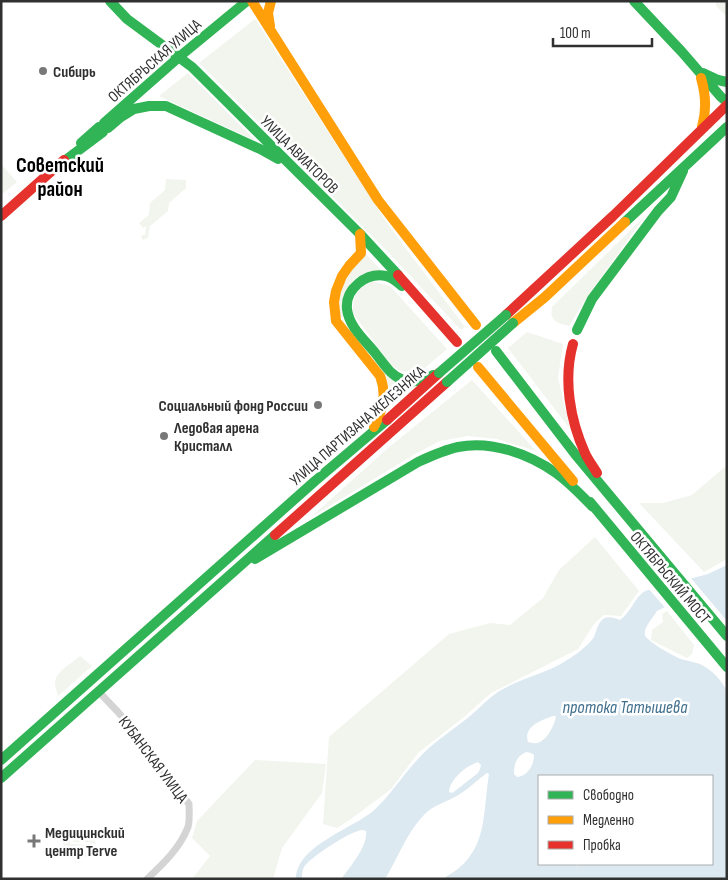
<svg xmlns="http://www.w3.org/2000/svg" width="728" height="880" viewBox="0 0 728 880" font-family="'Sofia Sans Condensed',sans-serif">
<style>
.green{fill:#f1f5ed}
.water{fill:#dce9f1;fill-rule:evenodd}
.pier{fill:#fff}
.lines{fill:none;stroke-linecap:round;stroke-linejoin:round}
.street{stroke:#d4d4d4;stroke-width:7}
.fast{stroke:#30b455;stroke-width:10}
.slow{stroke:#ff9f0a;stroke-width:10}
.jam{stroke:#e5322d;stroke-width:10}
.fast-bridge{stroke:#30b455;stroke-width:10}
.poi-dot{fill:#787878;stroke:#fff;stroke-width:2}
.labels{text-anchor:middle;stroke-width:5;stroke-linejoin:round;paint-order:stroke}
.street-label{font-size:16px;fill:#303030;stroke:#fff}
.poi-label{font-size:16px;font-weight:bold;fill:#303030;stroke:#fff;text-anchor:start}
.water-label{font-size:18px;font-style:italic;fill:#42708e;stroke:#fff}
.district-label{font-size:21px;font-weight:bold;fill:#000;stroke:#fff}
</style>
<rect width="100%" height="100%" fill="#fff"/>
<path class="green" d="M 716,1 L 727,1 L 727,17 L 716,6 Z
M 255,19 L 389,226 L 465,327 L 461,330 L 388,252 L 199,63 Z
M 188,73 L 256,141 L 159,96 Z
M 1,164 L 17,182 L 1,195 Z
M 166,179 L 186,180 L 186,188 L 169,203 L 168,211 L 150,226 L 148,238 L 143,240 L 141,237 L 142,235 L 145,235 L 146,227 L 145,226 L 143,228 L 139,223 L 149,215 L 150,203 L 165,190 Z
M 646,215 L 589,294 L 569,326 C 558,323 549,322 552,307 Z
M 365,253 L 382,271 C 377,272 371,271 366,273 C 345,280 343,299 343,317 L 340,318 L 339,295 L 347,276 Z
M 371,281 L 390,286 L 447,349 L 420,372 L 400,371 L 390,364 L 353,313 C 353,296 356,290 371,281 Z
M 527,332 L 563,344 L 558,378 L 570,429 L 508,348 Z
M 374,361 C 388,371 389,383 410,388 L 389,406 L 388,404 C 391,381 387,380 374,361 Z
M 472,380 L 536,451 L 497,439 L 468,436 L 440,441 L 415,454 L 310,518 L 388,448 Z
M 727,465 L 727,559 L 704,572 L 639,503 L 663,503 L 692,495 Z
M 595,537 L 639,591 L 621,616 L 604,615 L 594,624 L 578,649 L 491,693 L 464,717 L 418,753 L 391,789 L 351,819 L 337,828 L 323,824 L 329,737 L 449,634 L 490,623 L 510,625 L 543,598 L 559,570 Z
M 667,611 L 694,645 L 692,654 L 687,658 L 651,640 L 652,630 L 663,622 L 662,614 Z
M 80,656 L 92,666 L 58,696 C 57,692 55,687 55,683 C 55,672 72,663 80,656 Z
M 255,760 L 326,764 L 322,793 L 282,848 L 273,879 L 192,879 L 210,856 L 192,838 L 197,821 Z
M 64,830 L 71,830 L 70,844 L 88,845 L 87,857 L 63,856 Z
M 75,831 L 89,832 L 91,833 L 91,831 L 95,831 L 95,845 L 90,844 L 90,842 L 74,842 L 73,841 L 73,832 Z"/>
<path class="water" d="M 727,565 L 727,635 L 699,601 L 679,600 L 657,611 L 648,624 L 645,630 L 645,636 C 652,644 671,655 681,659 C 687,661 694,662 700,664 C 712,670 722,680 727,692 L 727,879 L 442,879 C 489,855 482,818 489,774 L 487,773 C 478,779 470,788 460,794 C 448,802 432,805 423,816 C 406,834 398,858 385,879 L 341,879 C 350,867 368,846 366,831 C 365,831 364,830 363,830 C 353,829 309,858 304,867 C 302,871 302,875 302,879 L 296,879 C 296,846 352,829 373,811 C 390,796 402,776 418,759 C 433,742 453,730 470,716 C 481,707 490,696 503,689 C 519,680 538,675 555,667 C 567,661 587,648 594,637 C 596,632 598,623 602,620 C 607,615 615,618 620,620 C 631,612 634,598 645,591 L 708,574 ZM 553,716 L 556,716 C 555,724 548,738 540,742 C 536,744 532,743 528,742 C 523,727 541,720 553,716 ZM 526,752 L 531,753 L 534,755 C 534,765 528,776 517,777 L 514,774 C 514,764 516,757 526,752 ZM 478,762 L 481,765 L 480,769 L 478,773 L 455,791 L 452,793 L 449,792 C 450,779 466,766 478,762 ZM 539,776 L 712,776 L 712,864 L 581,864 L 577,866 L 575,864 L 539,864 Z"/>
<path class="pier" d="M 690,577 L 727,621 L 727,637 L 698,603 L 680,602 L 666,609 L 648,588 Z"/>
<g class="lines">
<path class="street" d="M 98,691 L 118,712 L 152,752 L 155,760 L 189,804 C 189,811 190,820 188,827 C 180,848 163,864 147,879"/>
<path class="fast" d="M 110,1 L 127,19 L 192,67 L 360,234 L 398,275
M 634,1 L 682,52 L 721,97 L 727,102
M 703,73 L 718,80 L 727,82
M 104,123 L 179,57 L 247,1
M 108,128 L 121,117 L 134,109 L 149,106 L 166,106 L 260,149 L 278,159
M 81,143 L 99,127
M 59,165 L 103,132
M 625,222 L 727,127
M 402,286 C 397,282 392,277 386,276 C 366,272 345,289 347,309 C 349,327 365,340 376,354 C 384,364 390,375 403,380 C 414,384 424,380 433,375
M 577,330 L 592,299 L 658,211 L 671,197 L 683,171
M 496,351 L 575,454 L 727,636
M 590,502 L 727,667
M 255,559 L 418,462 C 431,456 444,450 458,447 C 491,440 529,454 556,473 C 570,483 581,495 593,507
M 1,760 L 315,481 L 387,420
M 1,778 L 275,535"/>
<path class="slow" d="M 252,1 L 378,200 L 476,325
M 270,26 L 268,13 L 271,1
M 701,78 C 706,95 707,110 702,127
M 360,234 L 361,253 L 349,266 L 342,276 L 336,291 L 334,302 L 336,321 L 380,376 C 387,394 383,410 374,427
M 513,323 L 545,297 L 625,222
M 478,367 L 573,481"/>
<path class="jam" d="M 1,216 L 64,160
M 398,275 L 457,342
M 506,315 L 613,216 L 727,105
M 573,344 C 563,379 570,420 585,453 C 588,460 593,466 597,473
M 387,420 L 439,373
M 275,535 L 447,382"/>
<path class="fast-bridge" d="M 439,373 L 506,315
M 447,382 L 513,323"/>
</g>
<g class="poi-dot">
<circle cx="43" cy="71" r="5"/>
<circle cx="318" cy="405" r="5"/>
<circle cx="164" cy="436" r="5"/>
<path d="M31.5 833.5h5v5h5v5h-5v5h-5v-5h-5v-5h5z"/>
</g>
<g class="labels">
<g class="street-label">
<text transform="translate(154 60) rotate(-41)" y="6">ОКТЯБРЬСКАЯ УЛИЦА</text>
<text transform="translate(300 154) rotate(45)" y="6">УЛИЦА АВИАТОРОВ</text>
<text transform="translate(357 425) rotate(-41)" y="6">УЛИЦА ПАРТИЗАНА ЖЕЛЕЗНЯКА</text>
<text transform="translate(671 577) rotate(50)" y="6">ОКТЯБРЬСКИЙ МОСТ</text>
<text transform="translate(154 759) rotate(53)" y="6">КУБАНСКАЯ УЛИЦА</text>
</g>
<g class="poi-label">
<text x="53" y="77">Сибирь</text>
<text x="308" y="411" text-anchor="end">Социальный фонд России</text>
<text x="174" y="433">Ледовая арена<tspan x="174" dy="18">Кристалл</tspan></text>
<text x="45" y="838">Медицинский<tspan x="45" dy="18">центр Terve</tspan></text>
</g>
<g class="water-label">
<text x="625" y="713">протока Татышева</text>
</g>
<g class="district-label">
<text x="60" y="172">Советский<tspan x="60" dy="24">район</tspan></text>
</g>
</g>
<rect width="728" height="880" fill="none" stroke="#303030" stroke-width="5"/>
<rect x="538" y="775" width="175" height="90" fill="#ffffff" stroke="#acacac"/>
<rect x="548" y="791" width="25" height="8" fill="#30b455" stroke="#acacac"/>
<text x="583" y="800" font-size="15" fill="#303030">Свободно</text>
<rect x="548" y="816" width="25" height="8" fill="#ff9f0a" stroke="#acacac"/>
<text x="583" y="825" font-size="15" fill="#303030">Медленно</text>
<rect x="548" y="841" width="25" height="8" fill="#e5322d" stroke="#acacac"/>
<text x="583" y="850" font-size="15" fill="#303030">Пробка</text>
<path d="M553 38v8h99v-8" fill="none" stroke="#303030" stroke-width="2.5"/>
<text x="560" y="38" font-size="15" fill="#303030" stroke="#ffffff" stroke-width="4" paint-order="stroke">100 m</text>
</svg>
